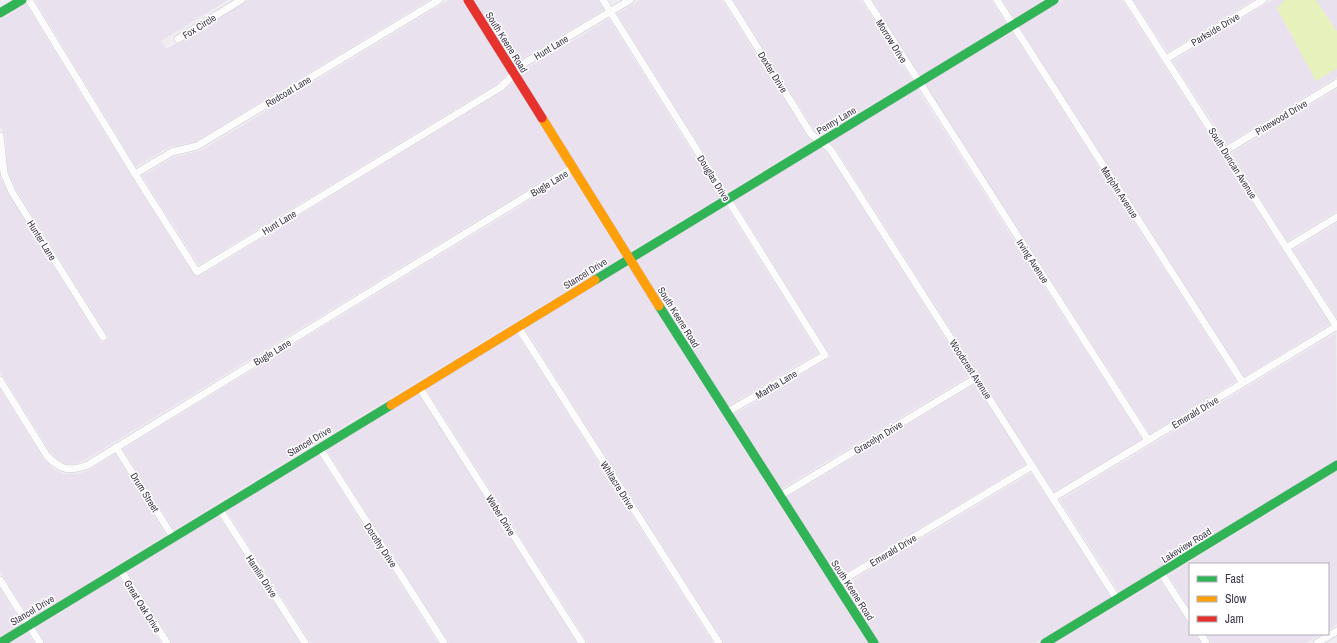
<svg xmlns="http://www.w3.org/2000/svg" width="1337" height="643" viewBox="0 0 1337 643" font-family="'Archivo Narrow',sans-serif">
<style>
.residential{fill:#e9e2ee}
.water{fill:#e6f1bc}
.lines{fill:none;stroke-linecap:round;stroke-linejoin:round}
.street-casing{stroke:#ccc9cf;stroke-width:8}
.fast-casing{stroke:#d4ccdb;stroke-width:10}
.slow-casing{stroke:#d4ccdb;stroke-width:10}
.jam-casing{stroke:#d4ccdb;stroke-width:10}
.street{stroke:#fdfcfd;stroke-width:7}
.fast{stroke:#30b455;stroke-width:9}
.slow{stroke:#ff9f0a;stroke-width:9}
.jam{stroke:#e5322d;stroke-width:9}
.labels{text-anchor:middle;stroke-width:3;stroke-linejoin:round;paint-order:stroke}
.street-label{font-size:10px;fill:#3f384a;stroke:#fff}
</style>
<rect width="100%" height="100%" fill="#f0edf2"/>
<path class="residential" d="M 35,0 L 228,0 L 161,41 L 167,49 L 248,0 L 429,0 L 195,142 L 169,147 L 136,167 Z
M 449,0 L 463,0 L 508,73 L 498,83 L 199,265 L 142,176 L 174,157 L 200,151 Z
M 474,0 L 598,0 L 604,10 L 523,58 L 515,66 Z
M 640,0 L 722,0 L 807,136 L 812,141 L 728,192 L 617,14 Z
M 733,0 L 861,0 L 912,80 L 821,135 L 814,130 Z
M 872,0 L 991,0 L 1006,23 L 920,76 Z
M 1002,0 L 1044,0 L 1014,18 Z
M 1064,0 L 1122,0 L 1330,324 L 1244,377 L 1019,27 Z
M 1133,0 L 1253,0 L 1168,52 Z
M 1273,0 L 1284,0 L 1277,8 L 1316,81 L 1337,68 L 1337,77 L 1227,144 L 1173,61 Z
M 1316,0 L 1337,0 L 1337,32 L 1320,6 Z
M 26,4 L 134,181 L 194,275 L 200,276 L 503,91 L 514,82 L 566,166 L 85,460 L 75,464 L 65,464 L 58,460 L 51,453 L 0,371 L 0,176 L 8,193 L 101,343 L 109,338 L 16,189 L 8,172 L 5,137 L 0,126 L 0,20 Z
M 609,19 L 720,197 L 630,252 L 520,75 L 529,67 Z
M 1012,32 L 1236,381 L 1150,434 L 925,84 Z
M 917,89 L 1142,439 L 1054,492 L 834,146 L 830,142 Z
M 1337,89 L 1337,211 L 1287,241 L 1232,153 Z
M 821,147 L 827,152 L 969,376 L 781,489 L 733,415 L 831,357 L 734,201 Z
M 571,175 L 622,257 L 174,530 L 123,449 Z
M 726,206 L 818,353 L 728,406 L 636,261 Z
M 1337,223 L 1337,318 L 1293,250 Z
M 628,265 L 725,420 L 868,643 L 724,643 L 525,329 Z
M 1336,333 L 1337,459 L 1119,592 L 1060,500 Z
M 517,334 L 713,643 L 588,643 L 426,389 Z
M 975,384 L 1026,464 L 837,578 L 786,498 Z
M 0,388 L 43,458 L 54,469 L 64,474 L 78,474 L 90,470 L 115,454 L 166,535 L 30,619 L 0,571 Z
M 418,393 L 577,643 L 449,643 L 326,449 Z
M 318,454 L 438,643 L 311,643 L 226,510 Z
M 1337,471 L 1337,624 L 1328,630 L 1328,564 L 1190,564 L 1190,609 L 1168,575 Z
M 1031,473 L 1111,597 L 1035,643 L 879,643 L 843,586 Z
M 218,515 L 300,643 L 172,643 L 127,572 Z
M 119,576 L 161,643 L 45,643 L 36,628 Z
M 1160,580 L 1190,626 L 1190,634 L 1195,634 L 1201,643 L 1055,643 Z
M 0,588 L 22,624 L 0,637 Z
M 28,632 L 34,643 L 10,643 L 28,633 Z
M 1206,634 L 1321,634 L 1306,643 L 1212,643 Z"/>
<path class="water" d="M 1284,0 L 1316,0 L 1337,32 L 1337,68 L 1316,81 L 1277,8 Z"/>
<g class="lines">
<g class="street-casing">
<path id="street" d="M 29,0 L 135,174 L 197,272 L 501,87 L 526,62 L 630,0
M 603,0 L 825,355 L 726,413
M 728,0 L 811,134 L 830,149 L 1117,599
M 867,0 L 1148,440
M 997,0 L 1243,383
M 1128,0 L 1337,327
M 178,39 L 241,0
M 1166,59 L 1263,0
M 0,136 L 4,173 L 12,192 L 103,337
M 1225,151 L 1337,83
M 135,174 L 172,152 L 197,146 L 439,0
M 1286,248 L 1337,217
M 518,327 L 719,643
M 0,380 L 47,456 C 61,470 69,472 88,465 L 572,168
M 419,387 L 582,643
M 116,447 L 173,537
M 319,447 L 444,643
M 780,496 L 976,378
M 1053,498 L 1337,326
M 219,508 L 305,643
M 120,569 L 167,643
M 1161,573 L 1190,618
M 0,580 L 40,643
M 836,584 L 1032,466
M 1201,634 L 1206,643
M 1317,643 L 1337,631"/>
</g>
<g class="fast-casing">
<path id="fast" d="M 0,13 L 22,0
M 595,280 L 1054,0
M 659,306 L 874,643
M 0,643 L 391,405
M 1045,643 L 1337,465"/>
</g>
<g class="slow-casing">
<path id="slow" d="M 542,118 L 659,306
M 391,405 L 595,280"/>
</g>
<g class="jam-casing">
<path id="jam" d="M 468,0 L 542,118"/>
</g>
<use href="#street" class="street"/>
<use href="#fast" class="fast"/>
<use href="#slow" class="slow"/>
<use href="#jam" class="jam"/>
</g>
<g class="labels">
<g class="street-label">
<text transform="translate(199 26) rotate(-32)" y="4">Fox Circle</text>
<text transform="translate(1215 29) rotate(-31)" y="4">Parkside Drive</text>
<text transform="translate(892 41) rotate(58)" y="4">Morrow Drive</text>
<text transform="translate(507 42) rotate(58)" y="4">South Keene Road</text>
<text transform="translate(551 47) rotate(-31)" y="4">Hunt Lane</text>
<text transform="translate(773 72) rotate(58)" y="4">Dexter Drive</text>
<text transform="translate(288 91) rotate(-31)" y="4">Redcoat Lane</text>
<text transform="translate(1281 117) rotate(-31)" y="4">Pinewood Drive</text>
<text transform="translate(836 120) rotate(-31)" y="4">Penny Lane</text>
<text transform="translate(1233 163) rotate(58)" y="4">South Duncan Avenue</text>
<text transform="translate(714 178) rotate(58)" y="4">Douglas Drive</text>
<text transform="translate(549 183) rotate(-31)" y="4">Bugle Lane</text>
<text transform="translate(1120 192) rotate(57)" y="4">Marjohn Avenue</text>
<text transform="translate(279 222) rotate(-31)" y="4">Hunt Lane</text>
<text transform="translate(42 240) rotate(58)" y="4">Hunter Lane</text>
<text transform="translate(1033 261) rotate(57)" y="4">Irving Avenue</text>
<text transform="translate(585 273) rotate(-32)" y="4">Stancel Drive</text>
<text transform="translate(679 317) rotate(58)" y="4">South Keene Road</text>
<text transform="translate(272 352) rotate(-31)" y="4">Bugle Lane</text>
<text transform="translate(971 369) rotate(57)" y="4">Woodcrest Avenue</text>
<text transform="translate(776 384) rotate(-31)" y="4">Martha Lane</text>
<text transform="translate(1195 412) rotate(-31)" y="4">Emerald Drive</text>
<text transform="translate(878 437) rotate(-31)" y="4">Gracelyn Drive</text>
<text transform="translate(309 441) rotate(-31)" y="4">Stancel Drive</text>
<text transform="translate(618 485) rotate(58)" y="4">Whitacre Drive</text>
<text transform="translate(145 492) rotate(58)" y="4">Drum Street</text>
<text transform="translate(501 515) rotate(58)" y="4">Weber Drive</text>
<text transform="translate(381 545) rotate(57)" y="4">Dorothy Drive</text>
<text transform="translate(1186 545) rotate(-32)" y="4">Lakeview Road</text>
<text transform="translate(893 550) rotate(-31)" y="4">Emerald Drive</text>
<text transform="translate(262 576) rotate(57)" y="4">Hamlin Drive</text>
<text transform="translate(853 590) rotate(57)" y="4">South Keene Road</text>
<text transform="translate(143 606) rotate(58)" y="4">Great Oak Drive</text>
<text transform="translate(32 610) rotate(-31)" y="4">Stancel Drive</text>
</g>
</g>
<rect x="1189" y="563" width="140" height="72" fill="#ffffff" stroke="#b2afb7"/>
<rect x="1197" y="576" width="20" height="6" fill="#30b455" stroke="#b2afb7"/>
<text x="1225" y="583" font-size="12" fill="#3f384a">Fast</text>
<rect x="1197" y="596" width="20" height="6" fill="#ff9f0a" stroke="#b2afb7"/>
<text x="1225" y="603" font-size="12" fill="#3f384a">Slow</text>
<rect x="1197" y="616" width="20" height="6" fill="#e5322d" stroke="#b2afb7"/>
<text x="1225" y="623" font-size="12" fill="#3f384a">Jam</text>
</svg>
